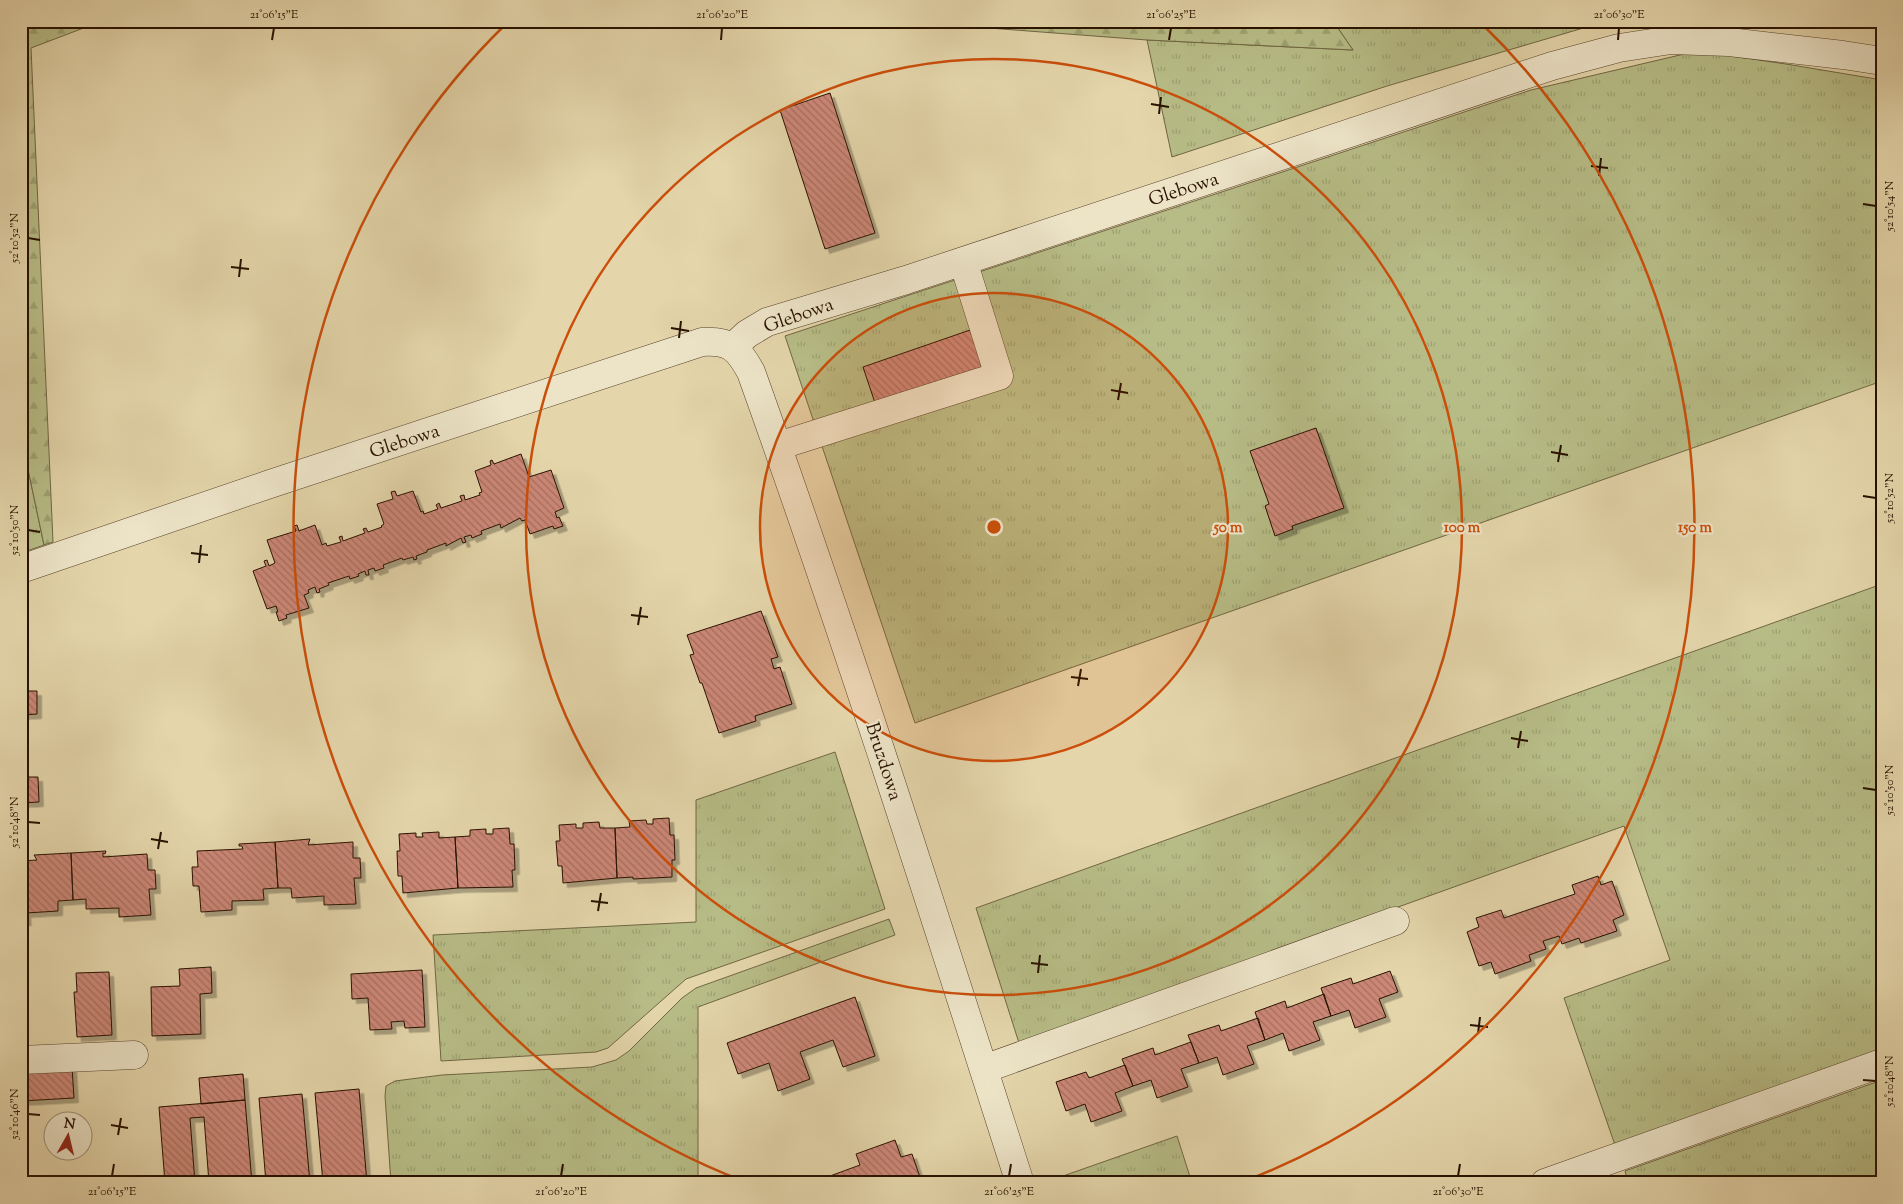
<svg xmlns="http://www.w3.org/2000/svg" width="1903" height="1204" viewBox="0 0 1903 1204" font-family="'Sorts Mill Goudy',serif">
<style>
.grass{fill:url(#grass-tufts);stroke:#706643}
.forest{fill:url(#forest-firs);stroke:#706643}
.building{fill:url(#building-back-hatch);stroke:#281100;filter:url(#shadow)}
.lines{fill:none;stroke-linecap:round;stroke-linejoin:round}
.minor-casing{stroke:#57422a;stroke-width:29}
.minor{stroke:#ede4c8;stroke-width:28}
.ticks{fill:none;stroke:#281100;stroke-width:2}
.ring{fill:none;stroke:#cb4e0a;stroke-width:2.5}
.labels{text-anchor:middle;stroke-width:4.5;stroke-linejoin:round;paint-order:stroke}
.street-label{font-size:19px;fill:#281100;stroke:#ede4c8}
.centre{fill:#cb4e0a;stroke:#ede4c8;stroke-width:2.5}
.ring-label{font-size:15px;text-anchor:middle;font-weight:bold;fill:#cb4e0a;stroke:#ede4c8;stroke-width:4.5;stroke-linejoin:round;paint-order:stroke}
.neatline{fill:none;stroke:#281100;stroke-width:2}
.ticks-label{font-size:12px;text-anchor:middle;fill:#281100}
</style>
<defs>
<pattern id="grass-tufts" width="24" height="20" patternUnits="userSpaceOnUse" patternTransform="scale(1.25)"><rect width="24" height="20" fill="#b7bc86"/><path d="M3 7l-1-3M5 7V3M7 7l1-3M15 17l-1-3M17 17v-4M19 17l1-3" fill="none" stroke="#9da172"/></pattern>
<pattern id="forest-firs" width="22" height="20" patternUnits="userSpaceOnUse" patternTransform="scale(1.25)"><rect width="22" height="20" fill="#b7bc86"/><path d="M5 1l3.5 6h-7zM16 11l3.5 6h-7z" fill="#9da172"/></pattern>
<pattern id="building-back-hatch" width="6" height="6" patternUnits="userSpaceOnUse" patternTransform="scale(1.25)"><rect width="6" height="6" fill="#cc8777"/><path d="M-1 5l2 2M0 0l6 6M5-1l2 2" fill="none" stroke="#a66d5f"/></pattern>
<filter id="shadow"><feDropShadow dx="4.5" dy="4.5" stdDeviation="0" flood-color="#0004"/></filter>
</defs>
<rect width="100%" height="100%" fill="#e4d5aa"/>
<filter id="stains"><feTurbulence type="fractalNoise" baseFrequency=".004" numOctaves="4"/><feColorMatrix values="0 0 0 0 .2 0 0 0 0 .09 0 0 0 0 .02 0 0 0 .5 -.17"/></filter>
<radialGradient id="worn" r=".72"><stop offset=".6" stop-color="#630" stop-opacity="0"/><stop offset="1" stop-color="#630" stop-opacity=".3"/></radialGradient>
<path class="grass" d="M 1333,21 L 1607,21 L 1387,86 L 1172,157 L 1147,40 L 1353,50 Z
M 1697,51 L 1786,64 L 1882,80 L 1882,381 L 915,723 L 785,336 L 1531,90 Z
M 21,358 L 25,455 L 44,545 L 21,553 Z
M 1882,584 L 1882,1050 L 1615,1145 L 1564,998 L 1670,960 L 1624,826 L 1019,1043 L 976,908 Z
M 835,752 L 885,909 L 686,979 L 608,1048 L 596,1052 L 441,1061 L 433,935 L 696,922 L 696,800 Z
M 889,919 L 895,935 L 698,1007 L 698,1183 L 391,1183 L 385,1096 L 386,1086 L 395,1081 L 442,1075 L 592,1067 L 616,1060 L 629,1051 L 682,998 L 696,988 Z
M 1882,1080 L 1882,1183 L 1628,1183 L 1625,1171 Z
M 1177,1136 L 1192,1183 L 1065,1183 L 1063,1176 Z"/>
<path class="forest" d="M 21,21 L 102,21 L 31,48 L 53,542 L 44,545 L 25,455 L 21,358 Z
M 896,21 L 1333,21 L 1353,50 L 1147,40 Z"/>
<path class="building" d="M 830,93 L 875,233 L 825,249 L 780,110 Z
M 973,329 L 988,372 L 877,409 L 863,367 Z
M 1316,428 L 1344,508 L 1292,526 L 1293,529 L 1275,536 L 1265,506 L 1269,504 L 1250,451 Z
M 521,454 L 529,477 L 551,470 L 564,508 L 555,512 L 557,518 L 559,517 L 563,526 L 554,529 L 553,526 L 530,534 L 525,520 L 522,521 L 520,518 L 501,528 L 500,524 L 481,531 L 482,534 L 472,538 L 471,535 L 464,537 L 466,542 L 463,543 L 461,538 L 446,546 L 446,543 L 427,550 L 427,552 L 416,556 L 417,559 L 414,560 L 413,557 L 403,560 L 402,558 L 383,565 L 384,568 L 375,571 L 374,568 L 368,570 L 369,575 L 366,575 L 365,571 L 358,574 L 359,576 L 350,579 L 349,576 L 328,583 L 329,585 L 319,589 L 320,592 L 317,593 L 315,587 L 308,590 L 309,593 L 304,595 L 309,608 L 286,615 L 287,618 L 279,621 L 276,612 L 278,612 L 276,606 L 267,609 L 253,571 L 266,566 L 264,561 L 267,560 L 269,566 L 275,563 L 267,540 L 296,531 L 294,526 L 297,525 L 299,531 L 315,525 L 322,545 L 326,543 L 327,546 L 341,542 L 339,537 L 342,536 L 343,541 L 365,533 L 363,529 L 366,528 L 368,532 L 382,527 L 381,526 L 384,524 L 377,504 L 393,499 L 391,492 L 395,491 L 397,496 L 413,491 L 421,512 L 423,511 L 424,514 L 438,509 L 436,505 L 439,503 L 441,508 L 462,501 L 460,496 L 464,495 L 465,500 L 480,495 L 479,493 L 482,492 L 475,471 L 491,465 L 490,461 L 492,460 L 494,464 Z
M 761,611 L 778,657 L 771,659 L 774,669 L 780,667 L 792,704 L 755,716 L 756,721 L 719,733 L 702,683 L 700,683 L 690,655 L 694,654 L 687,635 Z
M 21,691 L 37,691 L 37,714 L 21,715 L 21,717 Z
M 21,777 L 38,777 L 39,802 L 21,803 Z
M 669,818 L 670,835 L 674,835 L 675,860 L 672,860 L 672,877 L 633,879 L 633,877 L 617,878 L 615,828 L 630,827 L 629,821 L 646,820 L 647,824 L 653,824 L 653,819 Z
M 599,822 L 600,828 L 615,828 L 617,878 L 563,883 L 562,866 L 558,866 L 556,841 L 560,841 L 559,825 L 576,824 L 576,828 L 583,828 L 583,823 Z
M 509,828 L 510,844 L 514,844 L 515,870 L 512,870 L 513,887 L 458,888 L 455,837 L 470,836 L 470,830 L 486,829 L 486,834 L 493,834 L 493,829 Z
M 439,832 L 439,838 L 455,837 L 458,888 L 403,893 L 402,876 L 398,876 L 397,851 L 400,851 L 399,834 L 416,833 L 416,837 L 423,837 L 422,833 Z
M 310,839 L 308,845 L 353,842 L 353,858 L 360,858 L 361,878 L 354,878 L 356,904 L 324,905 L 324,896 L 292,898 L 291,888 L 278,888 L 275,842 Z
M 275,842 L 278,888 L 263,889 L 264,900 L 232,901 L 232,910 L 201,912 L 199,886 L 193,886 L 192,867 L 198,867 L 197,851 L 243,849 L 242,846 L 239,846 L 239,844 Z
M 106,851 L 105,854 L 103,853 L 103,857 L 147,854 L 148,870 L 155,870 L 156,889 L 149,889 L 151,915 L 119,917 L 119,908 L 86,909 L 86,899 L 73,900 L 71,853 Z
M 71,853 L 73,900 L 58,901 L 58,911 L 26,913 L 27,921 L 21,922 L 21,861 L 37,860 L 34,855 Z
M 1598,876 L 1601,885 L 1612,881 L 1624,915 L 1613,920 L 1617,931 L 1581,943 L 1579,938 L 1562,944 L 1559,936 L 1543,941 L 1546,949 L 1529,955 L 1531,961 L 1495,974 L 1491,962 L 1479,966 L 1467,932 L 1479,927 L 1476,918 L 1501,910 L 1504,918 L 1575,894 L 1572,885 Z
M 211,967 L 212,993 L 200,994 L 201,1034 L 152,1036 L 151,987 L 180,986 L 179,969 Z
M 422,970 L 425,1027 L 405,1028 L 404,1021 L 391,1022 L 392,1029 L 370,1030 L 368,998 L 352,999 L 351,974 Z
M 1390,971 L 1398,992 L 1379,999 L 1386,1017 L 1355,1028 L 1349,1010 L 1331,1016 L 1321,988 L 1351,978 L 1353,984 Z
M 109,972 L 112,1035 L 77,1037 L 74,992 L 77,992 L 76,973 Z
M 1324,994 L 1331,1016 L 1313,1022 L 1320,1040 L 1289,1051 L 1283,1033 L 1265,1040 L 1255,1012 L 1285,1001 L 1287,1008 Z
M 855,997 L 875,1056 L 843,1067 L 833,1040 L 800,1052 L 810,1079 L 778,1091 L 769,1063 L 738,1074 L 727,1043 Z
M 1258,1018 L 1265,1040 L 1247,1046 L 1254,1064 L 1223,1075 L 1217,1057 L 1199,1063 L 1188,1035 L 1219,1025 L 1221,1031 Z
M 1191,1042 L 1199,1063 L 1181,1069 L 1188,1087 L 1157,1098 L 1151,1080 L 1133,1086 L 1122,1059 L 1153,1048 L 1155,1055 Z
M 1125,1065 L 1133,1086 L 1115,1093 L 1122,1111 L 1091,1122 L 1085,1104 L 1066,1111 L 1056,1082 L 1086,1072 L 1089,1078 Z
M 72,1067 L 74,1098 L 21,1101 L 21,1069 Z
M 243,1074 L 245,1100 L 201,1104 L 199,1078 Z
M 359,1089 L 367,1183 L 323,1183 L 315,1093 Z
M 302,1094 L 310,1183 L 266,1183 L 259,1098 Z
M 245,1100 L 252,1183 L 209,1183 L 204,1117 L 190,1118 L 195,1183 L 165,1183 L 159,1107 Z
M 895,1140 L 901,1157 L 912,1154 L 922,1183 L 820,1183 L 819,1180 L 860,1165 L 856,1154 Z"/>
<g class="lines">
<g class="minor-casing">
<path id="minor" d="M 733,347 L 747,334 L 767,322 L 906,280 L 1552,66 L 1619,48 L 1671,40 L 1729,42 L 1843,55 L 1882,61
M 778,446 L 999,376 L 963,261
M 21,569 L 270,484 L 702,342 C 730,340 738,348 751,372 C 847,640 933,911 1020,1183
M 21,1060 L 134,1055
M 984,1069 L 1395,921
M 1545,1183 L 1882,1063"/>
</g>
<use href="#minor" class="minor"/>
</g>
<path class="ticks" d="M 272,40 L 274,28M 721,40 L 722,28M 1169,40 L 1171,28M 1618,40 L 1619,28M 1151,104 L 1169,107M 1159,114 L 1161,97M 1591,166 L 1608,168M 1599,176 L 1601,158M 1863,204 L 1876,206M 28,238 L 40,240M 231,267 L 249,269M 239,277 L 241,259M 671,328 L 689,331M 679,338 L 681,321M 1111,390 L 1128,393M 1118,400 L 1121,383M 1551,452 L 1568,455M 1558,462 L 1561,445M 1863,496 L 1876,498M 28,530 L 40,532M 191,553 L 208,555M 199,563 L 201,545M 631,615 L 648,617M 638,625 L 641,607M 1071,677 L 1088,679M 1078,686 L 1081,669M 1511,738 L 1528,741M 1518,748 L 1521,731M 1863,788 L 1876,790M 28,822 L 40,823M 151,839 L 168,842M 158,849 L 161,832M 591,901 L 608,903M 598,911 L 601,893M 1031,963 L 1048,965M 1038,973 L 1040,955M 1470,1025 L 1488,1027M 1478,1034 L 1480,1017M 1863,1080 L 1876,1081M 28,1114 L 40,1115M 111,1125 L 128,1128M 118,1135 L 121,1118M 112,1176 L 114,1164M 561,1176 L 563,1164M 1009,1176 L 1011,1164M 1458,1176 L 1460,1164"/>
<circle cx="994" cy="527" r="234" fill="#cb4e0a" fill-opacity=".12"/>
<g class="ring">
<circle cx="994" cy="527" r="234"/>
<circle cx="994" cy="527" r="468"/>
<path d="M743 1181A701 701 0 0 1 507 23M1481 23A701 701 0 0 1 1245 1181"/>
</g>
<g class="labels">
<g class="street-label">
<text transform="translate(1183 188) rotate(-18)" y="7">Glebowa</text>
<text transform="translate(798 314) rotate(-19)" y="7">Glebowa</text>
<text transform="translate(404 440) rotate(-18)" y="7">Glebowa</text>
<text transform="translate(885 761) rotate(72)" y="7">Bruzdowa</text>
</g>
</g>
<circle cx="994" cy="527" r="8" class="centre"/>
<g class="ring-label">
<text x="1228" y="532">50 m</text>
<text x="1462" y="532">100 m</text>
<text x="1695" y="532">150 m</text>
</g>
<rect width="1903" height="1204" fill="none" stroke="#e4d5aa" stroke-width="55"/>
<g transform="translate(68 1136) rotate(8)"><circle r="24" fill="#ede4c8" stroke="#9e9078"/>
<path d="M0-4L9 19L0 12L-9 19Z" fill="#8f2418"/>
<text y="-8" font-size="14" font-weight="bold" text-anchor="middle" fill="#281100">N</text>
</g>
<rect x="28" y="28" width="1848" height="1148" class="neatline"/>
<g class="ticks-label">
<text x="274" y="18">21°06'15"E</text>
<text x="722" y="18">21°06'20"E</text>
<text x="1171" y="18">21°06'25"E</text>
<text x="1619" y="18">21°06'30"E</text>
<text transform="translate(1889 206) rotate(-90)" y="4">52°10'54"N</text>
<text transform="translate(14 238) rotate(-90)" y="4">52°10'52"N</text>
<text transform="translate(1889 498) rotate(-90)" y="4">52°10'52"N</text>
<text transform="translate(14 530) rotate(-90)" y="4">52°10'50"N</text>
<text transform="translate(1889 790) rotate(-90)" y="4">52°10'50"N</text>
<text transform="translate(14 822) rotate(-90)" y="4">52°10'48"N</text>
<text transform="translate(1889 1081) rotate(-90)" y="4">52°10'48"N</text>
<text transform="translate(14 1114) rotate(-90)" y="4">52°10'46"N</text>
<text x="112" y="1195">21°06'15"E</text>
<text x="561" y="1195">21°06'20"E</text>
<text x="1009" y="1195">21°06'25"E</text>
<text x="1458" y="1195">21°06'30"E</text>
</g>
<rect width="100%" height="100%" filter="url(#stains)"/>
<rect width="100%" height="100%" fill="url(#worn)"/>
</svg>
